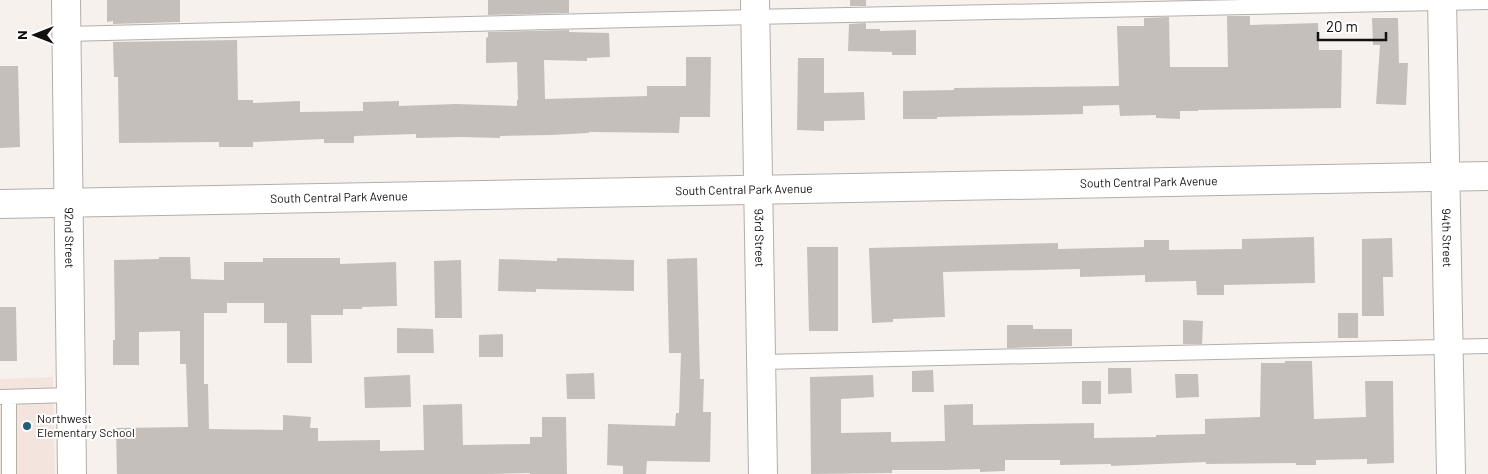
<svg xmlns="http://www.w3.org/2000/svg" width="1488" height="474" viewBox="0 0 1488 474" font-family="Barlow,sans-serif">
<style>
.built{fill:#f3e4de}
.building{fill:#c5bfbc}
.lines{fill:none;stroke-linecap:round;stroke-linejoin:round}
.lane-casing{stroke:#b4aeab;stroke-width:16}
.street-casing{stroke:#b4aeab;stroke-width:30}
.lane{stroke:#fff;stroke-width:14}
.street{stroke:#fff;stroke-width:28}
.poi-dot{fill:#216076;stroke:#fff;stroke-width:2}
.labels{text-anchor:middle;stroke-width:4;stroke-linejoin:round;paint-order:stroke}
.street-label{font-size:12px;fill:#131110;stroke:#fff}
.poi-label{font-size:12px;fill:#131110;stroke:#fff;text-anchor:start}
</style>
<rect width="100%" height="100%" fill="#f7f1ee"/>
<path class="built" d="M 53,377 L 55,474 L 0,474 L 0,379 Z"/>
<path class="building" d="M 107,0 L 180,0 L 180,22 L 113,24 L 113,21 L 107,22 Z
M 488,0 L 569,0 L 569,13 L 488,15 Z
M 850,0 L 866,0 L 866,6 L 850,6 Z
M 1227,16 L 1250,16 L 1250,25 L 1318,23 L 1319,50 L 1342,50 L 1341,108 L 1198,110 L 1198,111 L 1180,111 L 1180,119 L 1156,118 L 1156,115 L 1120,116 L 1119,105 L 1083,106 L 1083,114 L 937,117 L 937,119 L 903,119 L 903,91 L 954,90 L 954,88 L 1119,86 L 1117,26 L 1144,26 L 1144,18 L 1169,17 L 1170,67 L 1228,67 Z
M 1372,18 L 1398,18 L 1399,63 L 1408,63 L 1406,105 L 1376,104 L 1380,45 L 1373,45 Z
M 866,23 L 866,29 L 880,29 L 880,31 L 916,30 L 916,55 L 892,55 L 892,52 L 848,51 L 849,24 Z
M 569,30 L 569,32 L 609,33 L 610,57 L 587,58 L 587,61 L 544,60 L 545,99 L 647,96 L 647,86 L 686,86 L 686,57 L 711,57 L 710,117 L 680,117 L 679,133 L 589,132 L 589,133 L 551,135 L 500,136 L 500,138 L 461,137 L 416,138 L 416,134 L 354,136 L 354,143 L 324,143 L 324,139 L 253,142 L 253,147 L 219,147 L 219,142 L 119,143 L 118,77 L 114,77 L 113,42 L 237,40 L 238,100 L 253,100 L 253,103 L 300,101 L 300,112 L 363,111 L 363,102 L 399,101 L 399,106 L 456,104 L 517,106 L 517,100 L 518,100 L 517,62 L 486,63 L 486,38 L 488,37 L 488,32 Z
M 798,58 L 824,58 L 824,93 L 864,92 L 865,120 L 824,121 L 824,131 L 797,130 Z
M 0,66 L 18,66 L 20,147 L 0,148 Z
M 1314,237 L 1315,283 L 1224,285 L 1224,295 L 1197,295 L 1196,281 L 1145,282 L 1145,275 L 1080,277 L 1080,269 L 943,272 L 945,317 L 893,319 L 893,322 L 872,323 L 869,248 L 1058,243 L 1058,249 L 1144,247 L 1144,240 L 1169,240 L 1169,250 L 1242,249 L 1242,239 Z
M 1392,238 L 1393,277 L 1383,277 L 1384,316 L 1362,316 L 1362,239 Z
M 807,247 L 838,247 L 838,331 L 809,331 Z
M 159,257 L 190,257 L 191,279 L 224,280 L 224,262 L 263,262 L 263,258 L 340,258 L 340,264 L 396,262 L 397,306 L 362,307 L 362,309 L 343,309 L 343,315 L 311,315 L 312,363 L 287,363 L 287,323 L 264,323 L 264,303 L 227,303 L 227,313 L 204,313 L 204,384 L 208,384 L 209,429 L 283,430 L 283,415 L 311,417 L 310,428 L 318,428 L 318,441 L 380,440 L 380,451 L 424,450 L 423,405 L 462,404 L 463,445 L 530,444 L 530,437 L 542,437 L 542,417 L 566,417 L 567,474 L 530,474 L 530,473 L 491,474 L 117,474 L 116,428 L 188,427 L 186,364 L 180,364 L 180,331 L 139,332 L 139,365 L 113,365 L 113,340 L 115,340 L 114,260 L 159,259 Z
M 557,258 L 634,260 L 634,291 L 536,289 L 536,292 L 498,291 L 499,259 L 557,261 Z
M 697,258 L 700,379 L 704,379 L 703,412 L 711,412 L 710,462 L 647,461 L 646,474 L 623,474 L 623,466 L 607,465 L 608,424 L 675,426 L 676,413 L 679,413 L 681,353 L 669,353 L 667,259 Z
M 461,260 L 462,318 L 435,318 L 434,261 Z
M 0,307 L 16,307 L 17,361 L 0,361 Z
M 1338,313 L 1358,313 L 1358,338 L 1338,338 Z
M 1183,320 L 1203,321 L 1202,344 L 1183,344 Z
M 1007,325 L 1033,325 L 1033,329 L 1072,329 L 1072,346 L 1007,348 Z
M 397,328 L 433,329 L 434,353 L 397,353 Z
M 503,334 L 503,357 L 479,357 L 479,335 Z
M 1285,361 L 1312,361 L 1314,419 L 1366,417 L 1365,381 L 1393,381 L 1394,463 L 1367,464 L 1367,459 L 1316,460 L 1316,465 L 1296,465 L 1296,463 L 1206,464 L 1206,462 L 1111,466 L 1111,464 L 1060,465 L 1060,460 L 1005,460 L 1005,471 L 980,472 L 980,469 L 945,470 L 892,470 L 892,473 L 811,474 L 810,377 L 873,375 L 874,397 L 841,399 L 841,433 L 891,432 L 891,442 L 945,441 L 944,405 L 973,404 L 973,425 L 1094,423 L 1094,438 L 1156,437 L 1156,435 L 1205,434 L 1205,419 L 1260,417 L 1261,363 L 1285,363 Z
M 1108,368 L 1131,368 L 1132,393 L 1108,394 Z
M 933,370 L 934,392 L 912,392 L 912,371 Z
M 594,373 L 595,399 L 567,399 L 566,374 Z
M 1175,374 L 1198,374 L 1199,397 L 1176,398 Z
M 410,375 L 411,407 L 365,408 L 364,377 Z
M 1082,381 L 1101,381 L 1101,404 L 1082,404 Z"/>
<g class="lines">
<g class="lane-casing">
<path id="lane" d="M 66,34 L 755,17 L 1488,2
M 761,362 L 1488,346
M 0,397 L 72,395
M 9,474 L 9,397"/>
</g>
<g class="street-casing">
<g id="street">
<path id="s1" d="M 66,0 L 72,474"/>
<path id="s2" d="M 755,0 L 763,474"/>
<path id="s3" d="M 1442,0 L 1451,474"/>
<path id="s4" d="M 0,204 L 1488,176"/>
</g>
</g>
<use href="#lane" class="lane"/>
<use href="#street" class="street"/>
</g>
<circle class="poi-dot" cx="27" cy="426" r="5"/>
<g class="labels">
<g class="street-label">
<text dy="4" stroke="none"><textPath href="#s4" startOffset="1149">South Central Park Avenue</textPath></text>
<text dy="4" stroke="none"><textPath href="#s4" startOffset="744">South Central Park Avenue</textPath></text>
<text dy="4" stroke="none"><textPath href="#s4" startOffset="339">South Central Park Avenue</textPath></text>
<text dy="4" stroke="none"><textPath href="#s1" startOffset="238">92nd Street</textPath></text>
<text dy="4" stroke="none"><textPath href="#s2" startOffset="238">93rd Street</textPath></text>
<text dy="4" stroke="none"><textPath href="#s3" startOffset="238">94th Street</textPath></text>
</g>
<g class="poi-label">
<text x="37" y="423">Northwest<tspan x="37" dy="14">Elementary School</tspan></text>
</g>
</g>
<g transform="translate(35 35) rotate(270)" stroke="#ffffff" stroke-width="4" paint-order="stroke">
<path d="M0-4L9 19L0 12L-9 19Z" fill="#131110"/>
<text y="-8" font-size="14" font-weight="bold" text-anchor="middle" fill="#131110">N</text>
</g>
<path d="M1318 32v8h68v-8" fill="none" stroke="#131110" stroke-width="2.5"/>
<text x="1326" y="32" font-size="15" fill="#131110" stroke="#ffffff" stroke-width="4" paint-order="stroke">20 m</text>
</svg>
